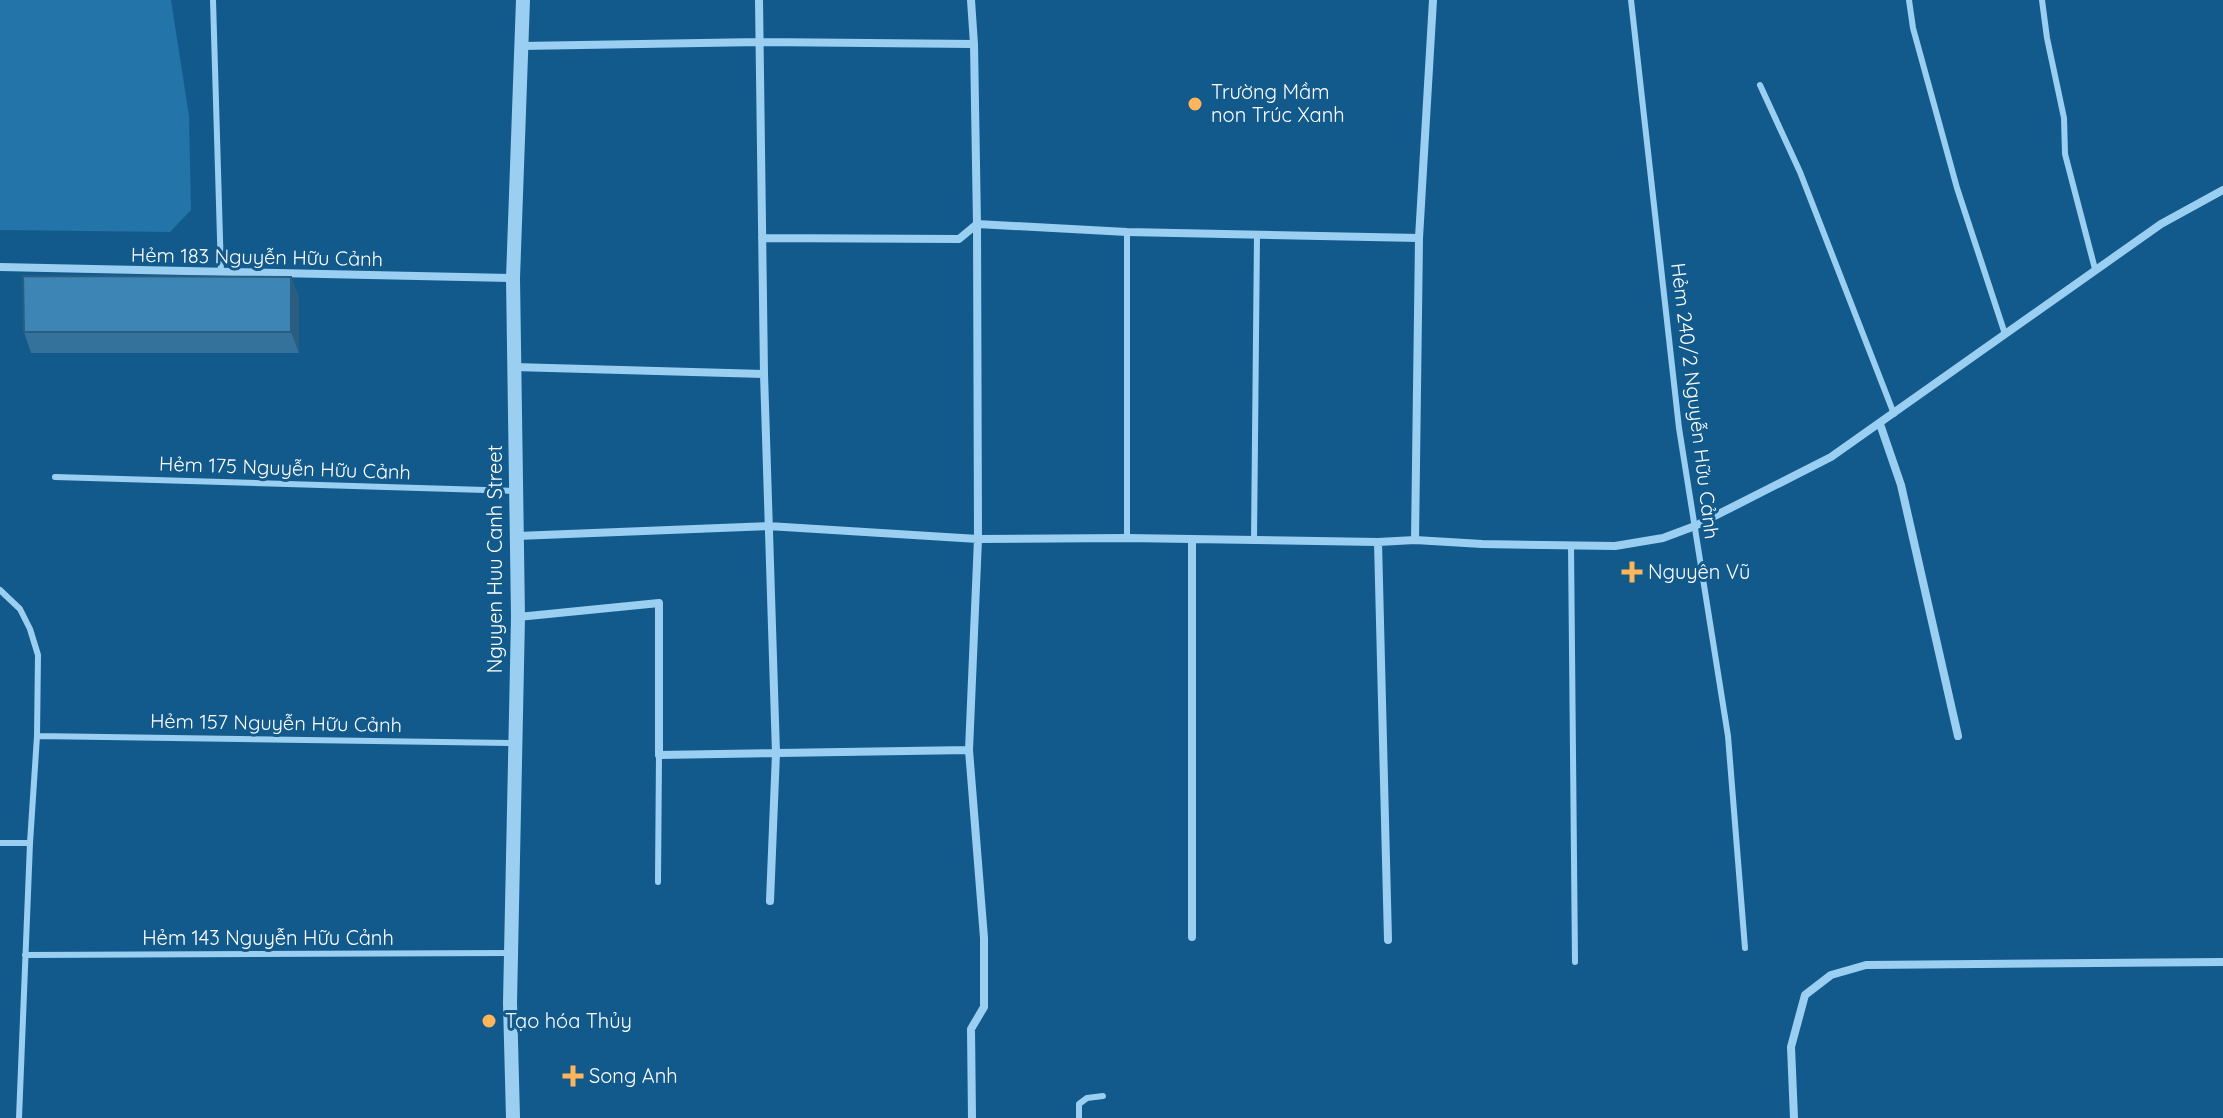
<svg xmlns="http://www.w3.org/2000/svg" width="2223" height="1118" viewBox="0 0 2223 1118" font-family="Quicksand,sans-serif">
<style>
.green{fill:#2274a9}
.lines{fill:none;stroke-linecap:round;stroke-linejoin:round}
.service{stroke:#9bcff1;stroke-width:6}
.minor{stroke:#9bcff1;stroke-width:8}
.tertiary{stroke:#9bcff1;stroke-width:14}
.wall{fill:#34729c}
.shaded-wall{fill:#2a5d7f}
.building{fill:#3c85b5;stroke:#2a5d7f;stroke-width:2}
.poi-dot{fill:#ffb65b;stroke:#135a8c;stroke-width:3}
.labels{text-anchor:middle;stroke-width:6;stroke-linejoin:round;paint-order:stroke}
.poi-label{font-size:20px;fill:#fff;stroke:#135a8c;text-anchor:start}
.street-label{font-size:20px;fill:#fff;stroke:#135a8c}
</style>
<rect width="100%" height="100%" fill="#135a8c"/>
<path class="green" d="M 0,0 L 171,0 L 189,116 L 191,210 L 170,232 L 0,230 Z"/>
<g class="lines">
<path class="service" d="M 213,0 L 221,272
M 1631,0 L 1679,428 L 1728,736 L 1745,948
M 1909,0 L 1913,28 L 1957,188 L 2005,334
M 2042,0 L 2047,38 L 2064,118 L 2065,154 L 2095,269
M 1760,85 L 1800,172 L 1894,414
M 1127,232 L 1127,538
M 55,477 L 515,491
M 1254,541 L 1257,235
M 1571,546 L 1575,962
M 0,590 L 20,609 L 30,629 L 38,655 L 37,736 L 30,843 L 19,1118
M 37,736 L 513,743
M 0,843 L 30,843
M 658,882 L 659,755
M 25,955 L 511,953
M 1079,1118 L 1079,1104 L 1087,1098 L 1103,1096"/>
<path class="minor" d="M 759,0 L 764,374 L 776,753 L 770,901
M 971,0 L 974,44 L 977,224 L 978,539 L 969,750 L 984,938 L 984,1007 L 971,1029 L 972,1118
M 521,46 L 760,42 L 974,44
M 762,238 L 959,239 L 977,224 L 1127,232 L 1419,238
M 0,267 L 513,278
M 514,367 L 764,374
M 1880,424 L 1901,485 L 1958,736
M 517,536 L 768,526 L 978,539 L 1127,538 L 1378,542 L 1415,540 L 1482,544 L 1615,546 L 1663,538 L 1695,526 L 1831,457 L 2161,224 L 2223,190
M 1415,540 L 1419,238 L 1433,0
M 1378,542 L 1388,940
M 518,617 L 659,603 L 659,755 L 969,750
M 1192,937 L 1192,540
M 1794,1118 L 1791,1047 L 1805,995 L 1831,975 L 1866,965 L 2223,962"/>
<path class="tertiary" d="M 513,1118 L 510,1003 L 518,617 L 513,278 L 523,0"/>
</g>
<path class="wall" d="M 291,277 L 299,298 L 299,353 L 31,353 L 24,332 Z"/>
<path class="shaded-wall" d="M 291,277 L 299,298 L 299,353 L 291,332 Z"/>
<path class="building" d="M 23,276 L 291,277 L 291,332 L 24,332 Z"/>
<g class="poi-dot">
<circle cx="1195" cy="104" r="8"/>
<path d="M1628 560h8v8h8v8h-8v8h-8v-8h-8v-8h8z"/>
<circle cx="489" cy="1021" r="8"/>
<path d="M569 1064h8v8h8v8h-8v8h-8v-8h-8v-8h8z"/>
</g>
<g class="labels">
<g class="poi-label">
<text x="1211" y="99">Trường Mầm<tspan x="1211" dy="23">non Trúc Xanh</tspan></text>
<text x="1648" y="579">Nguyên Vũ</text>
<text x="505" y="1028">Tạo hóa Thủy</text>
<text x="589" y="1083">Song Anh</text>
</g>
<g class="street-label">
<text transform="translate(257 257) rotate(1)" y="7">Hẻm 183 Nguyễn Hữu Cảnh</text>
<text transform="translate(1695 401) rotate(83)" y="7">Hẻm 240/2 Nguyễn Hữu Cảnh</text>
<text transform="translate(285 468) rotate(2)" y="7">Hẻm 175 Nguyễn Hữu Cảnh</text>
<text transform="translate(495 559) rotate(-90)" y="7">Nguyen Huu Canh Street</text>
<text transform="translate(276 723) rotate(1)" y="7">Hẻm 157 Nguyễn Hữu Cảnh</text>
<text x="268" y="945">Hẻm 143 Nguyễn Hữu Cảnh</text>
</g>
</g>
</svg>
